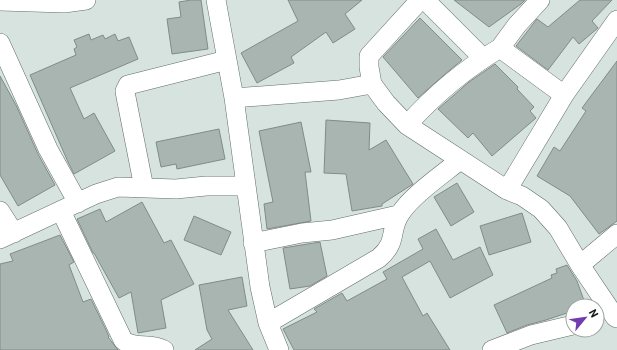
<svg xmlns="http://www.w3.org/2000/svg" width="617" height="350" viewBox="0 0 617 350" font-family="Barlow,sans-serif">
<style>
.building{fill:#a9b5b1;stroke:#818c88}
.lines{fill:none;stroke-linecap:round;stroke-linejoin:round}
.minor-casing{stroke:#626d69;stroke-width:20}
.minor{stroke:#fff;stroke-width:19}
</style>
<rect width="100%" height="100%" fill="#d7e3df"/>
<path class="building" d="M 191,0 L 201,0 L 208,49 L 172,54 L 167,19 L 181,17 L 179,2 Z
M 288,0 L 362,0 L 345,14 L 355,29 L 333,43 L 326,32 L 291,57 L 294,63 L 257,83 L 241,53 L 298,21 Z
M 454,0 L 525,0 L 521,4 L 489,27 Z
M 580,0 L 612,0 L 592,21 L 598,28 L 579,44 L 573,37 L 548,70 L 516,46 L 537,19 L 548,27 Z
M 420,18 L 462,60 L 444,75 L 418,98 L 383,57 Z
M 89,34 L 91,40 L 103,35 L 105,39 L 115,34 L 118,41 L 129,37 L 138,59 L 70,88 L 84,119 L 94,113 L 115,151 L 74,174 L 68,162 L 30,75 L 76,55 L 74,49 L 77,47 L 74,40 Z
M 617,61 L 617,221 L 599,234 L 570,196 L 537,176 L 554,147 L 560,151 L 586,111 L 582,108 Z
M 495,64 L 518,87 L 517,89 L 534,107 L 530,111 L 536,118 L 492,156 L 473,133 L 468,138 L 438,109 L 469,82 Z
M 0,76 L 16,105 L 38,154 L 55,185 L 18,206 L 0,175 Z
M 326,120 L 370,123 L 369,150 L 386,140 L 413,184 L 382,204 L 382,206 L 352,211 L 346,174 L 324,173 Z
M 301,122 L 311,172 L 305,172 L 311,221 L 267,229 L 264,204 L 273,202 L 259,131 Z
M 219,129 L 225,159 L 177,169 L 176,164 L 161,167 L 156,142 Z
M 457,183 L 474,212 L 451,226 L 434,197 Z
M 142,202 L 164,243 L 171,240 L 194,284 L 161,300 L 166,328 L 138,333 L 131,292 L 119,298 L 94,253 L 93,253 L 77,219 L 100,209 L 106,222 Z
M 522,213 L 531,242 L 489,255 L 480,226 Z
M 194,216 L 231,232 L 221,255 L 184,240 Z
M 436,229 L 453,260 L 480,247 L 493,275 L 450,298 L 430,261 L 402,277 L 423,316 L 427,313 L 450,350 L 294,350 L 283,329 L 317,312 L 314,309 L 342,293 L 347,301 L 387,279 L 383,272 L 423,249 L 418,239 Z
M 60,235 L 74,262 L 69,265 L 83,302 L 91,299 L 107,332 L 109,337 L 108,337 L 118,350 L 0,350 L 0,264 L 13,261 L 10,254 Z
M 320,242 L 327,276 L 310,286 L 290,289 L 283,248 Z
M 567,265 L 577,281 L 586,306 L 573,306 L 573,311 L 546,320 L 527,325 L 507,333 L 494,305 L 552,278 L 551,275 L 557,273 L 556,269 Z
M 242,277 L 247,306 L 228,310 L 253,350 L 195,350 L 212,339 L 207,330 L 199,285 Z"/>
<g class="lines">
<g class="minor-casing">
<path id="minor" d="M 216,0 L 234,98 L 260,287 L 268,323 L 279,350
M 425,0 L 483,58
M 540,0 L 517,25 L 500,48 L 564,95
M 0,1 L 64,3 L 86,0
M 0,43 L 48,149 L 78,203
M 372,84 L 369,67 L 369,56 L 420,0
M 234,98 L 339,90 L 372,84 L 386,103 L 407,125 L 507,190 L 522,196 L 541,209 L 558,228 L 580,265 L 615,317 L 617,318
M 407,125 C 434,95 465,69 500,48
M 144,188 L 126,97 L 125,91 L 128,85 L 227,60
M 507,190 L 564,95 L 617,20
M 0,211 L 14,233
M 61,211 L 123,340 C 135,350 149,342 164,350
M 0,239 L 96,194 L 118,187 L 176,189 L 206,186 L 245,186
M 253,243 L 302,233 L 332,230 L 398,215
M 580,265 L 617,234
M 268,323 L 379,258 C 398,242 389,230 400,214 C 411,196 443,174 460,160
M 492,350 L 531,335 L 573,325"/>
</g>
<use href="#minor" class="minor"/>
</g>
<g transform="translate(585 318) rotate(61)"><circle r="19" fill="#ffffff" stroke="#a1a3a3"/>
<path d="M0-3L7 15L0 10L-7 15Z" fill="#743bb1"/>
<text y="-6" font-size="11" font-weight="bold" text-anchor="middle" fill="#151918">N</text>
</g>
</svg>
